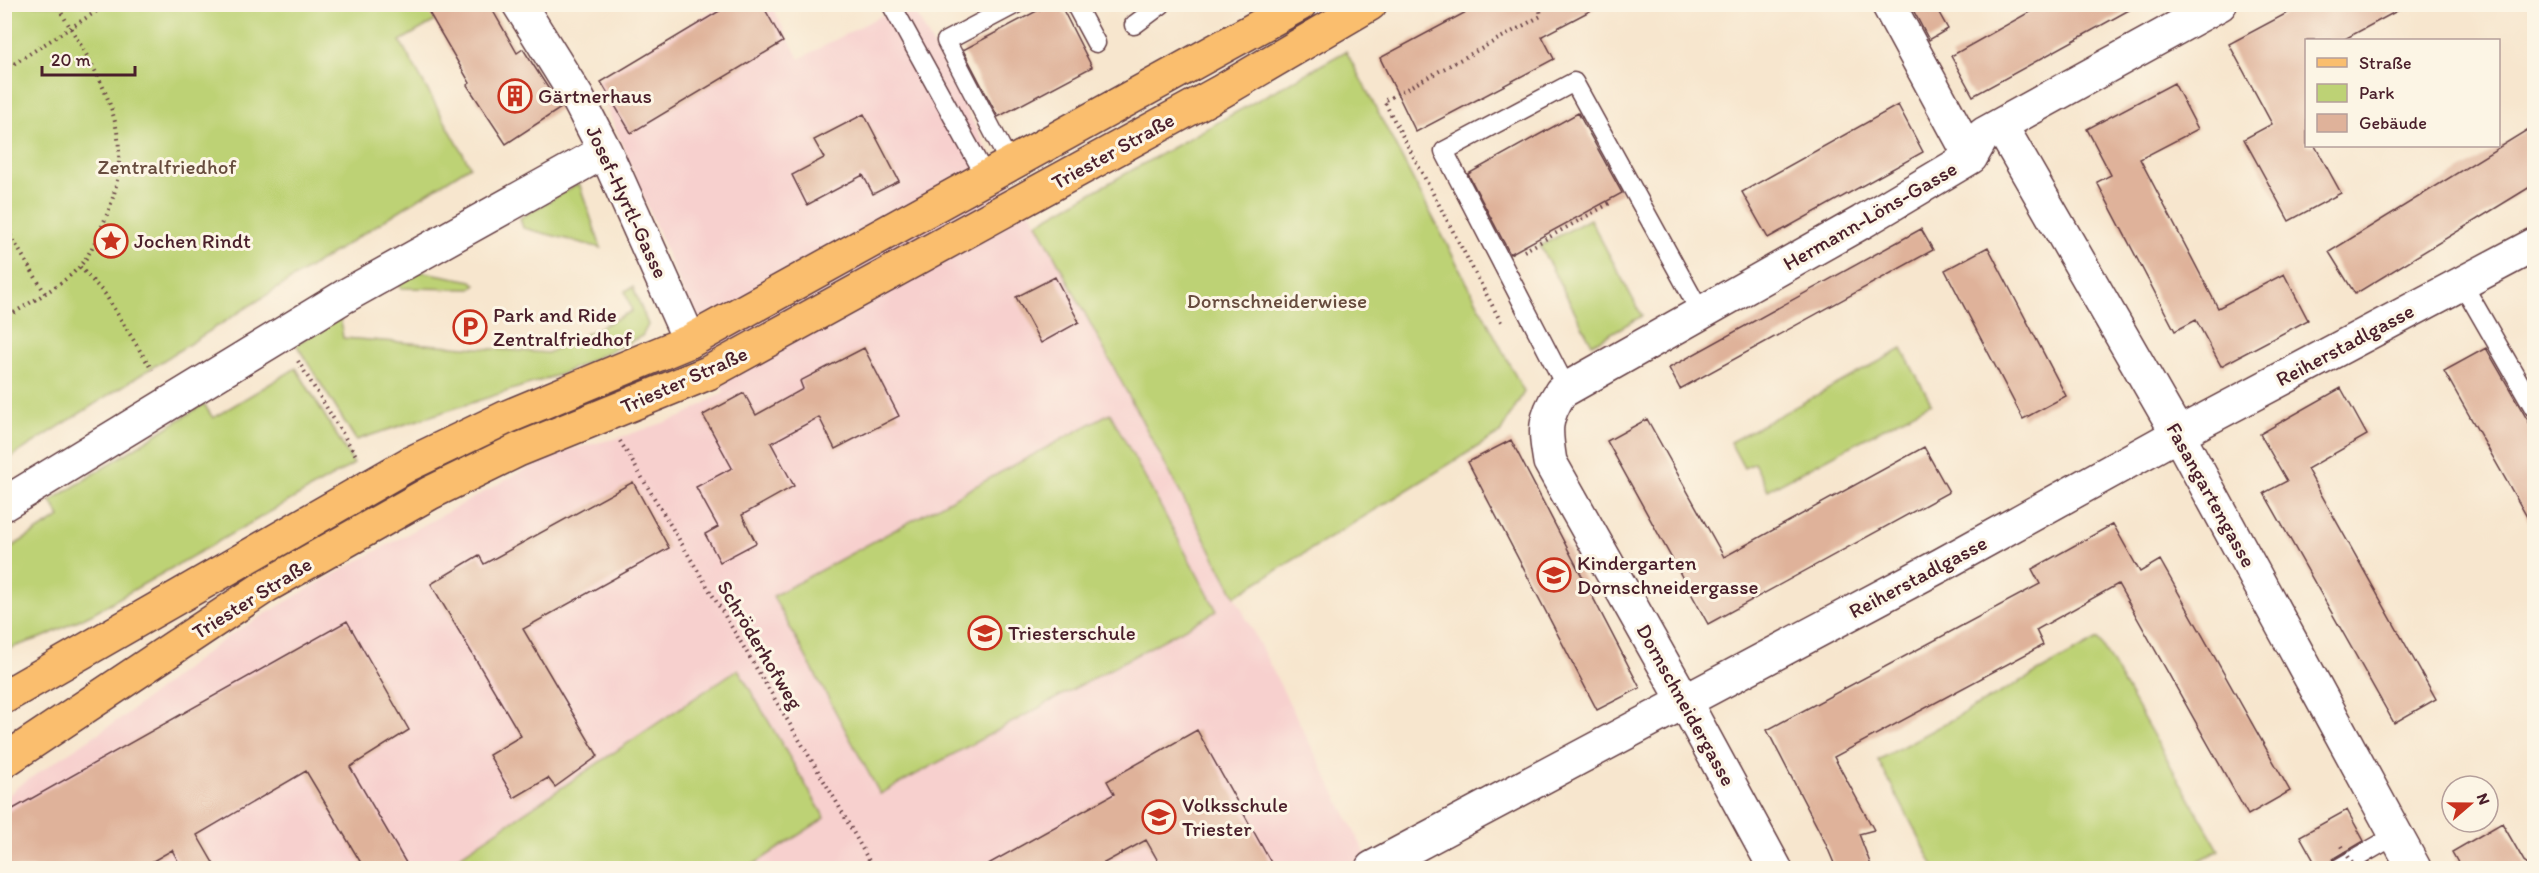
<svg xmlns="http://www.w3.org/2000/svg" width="2539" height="873" viewBox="0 0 2539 873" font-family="Itim,sans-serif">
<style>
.built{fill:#f7d0ce}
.green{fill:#bdd275;stroke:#847850;stroke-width:1.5}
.building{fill:#dfb29a}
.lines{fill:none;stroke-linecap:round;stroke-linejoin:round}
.lane-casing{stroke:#643d43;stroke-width:21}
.street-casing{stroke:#643d43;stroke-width:36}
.primary-casing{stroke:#643d43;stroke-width:36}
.path{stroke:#643d43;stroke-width:4;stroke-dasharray:1.5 4.5;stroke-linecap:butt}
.lane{stroke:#fff;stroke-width:18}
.street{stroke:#fff;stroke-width:33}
.primary{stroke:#fabe6e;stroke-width:33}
.path-bridge{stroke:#643d43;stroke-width:4;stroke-dasharray:1.5 4.5;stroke-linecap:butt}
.labels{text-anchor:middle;stroke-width:6;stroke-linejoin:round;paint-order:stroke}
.poi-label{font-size:21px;fill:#4a1f2b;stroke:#fcf5e5;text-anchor:start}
.street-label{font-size:21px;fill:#4a1f2b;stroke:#fcf5e5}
.park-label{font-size:21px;fill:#674c3e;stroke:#fcf5e5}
</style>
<rect width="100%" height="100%" fill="#fcf5e5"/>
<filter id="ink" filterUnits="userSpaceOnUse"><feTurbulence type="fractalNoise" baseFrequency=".0167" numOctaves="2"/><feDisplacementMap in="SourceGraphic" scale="12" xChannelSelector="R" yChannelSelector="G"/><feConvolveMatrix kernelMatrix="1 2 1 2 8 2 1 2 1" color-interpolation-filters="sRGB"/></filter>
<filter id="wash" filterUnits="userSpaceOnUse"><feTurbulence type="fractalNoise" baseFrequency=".008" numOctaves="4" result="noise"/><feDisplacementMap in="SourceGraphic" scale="24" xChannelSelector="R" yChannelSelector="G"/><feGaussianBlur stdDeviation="1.35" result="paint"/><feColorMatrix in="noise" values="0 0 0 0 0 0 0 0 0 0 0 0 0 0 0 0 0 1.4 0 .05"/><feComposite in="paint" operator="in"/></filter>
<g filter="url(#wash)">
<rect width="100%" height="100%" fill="#f7e6ce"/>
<path class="built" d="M 724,4 L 771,5 L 799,59 L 901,5 L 912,5 L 985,145 L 1037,223 L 1235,596 L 1373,868 L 748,868 L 825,818 L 738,670 L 442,868 L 5,868 L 5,799 L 17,787 L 124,716 L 227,637 L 311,587 L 555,453 L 618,438 L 681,417 L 724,392 L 596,81 Z"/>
<path class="green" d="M 5,5 L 463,5 L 400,41 L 470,166 L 5,461 Z
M 1346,51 L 1524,392 L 1500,433 L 1235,596 L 1037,223 Z
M 579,183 L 601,248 L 523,228 L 520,218 Z
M 1590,219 L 1642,316 L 1592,344 L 1540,246 Z
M 419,271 L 472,281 L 476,285 L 471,289 L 401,288 L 398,281 Z
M 633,287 L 648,325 L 642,336 L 561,374 L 356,440 L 296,344 L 340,317 L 343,338 L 548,353 L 632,311 L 625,291 Z
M 1902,349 L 1931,403 L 1768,490 L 1754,463 L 1744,468 L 1730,442 Z
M 296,368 L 354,464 L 93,613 L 46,636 L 5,650 L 5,551 L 60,517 L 51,501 L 204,404 L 213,418 Z
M 1110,413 L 1217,611 L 880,794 L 773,596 Z
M 2098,639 L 2219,850 L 2186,868 L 1935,868 L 1878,760 Z
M 738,669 L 825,818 L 748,868 L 442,868 Z"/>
<g id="blocks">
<path class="building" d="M 424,4 L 489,4 L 517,53 L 523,49 L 561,108 L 506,144 L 467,85 L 470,83 Z
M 731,4 L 762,4 L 783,42 L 631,133 L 601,82 Z
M 1050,4 L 1060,4 L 1092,67 L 998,117 L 963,50 Z
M 1481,4 L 1603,4 L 1542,36 L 1554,59 L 1416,132 L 1380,58 Z
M 1910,4 L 1934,4 L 1948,29 L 1929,40 Z
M 2044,4 L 2140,4 L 1973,96 L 1951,56 Z
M 2304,4 L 2410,4 L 2343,40 L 2307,40 L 2307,146 L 2315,146 L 2341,193 L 2289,221 L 2244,139 L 2272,124 L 2229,44 Z
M 2174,83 L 2198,129 L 2140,159 L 2218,308 L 2284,274 L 2308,320 L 2221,366 L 2196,320 L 2175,331 L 2097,182 L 2111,175 L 2087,129 Z
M 1898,105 L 1923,152 L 1768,238 L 1742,192 Z
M 1578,113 L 1622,193 L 1510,254 L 1468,174 Z
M 864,114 L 899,181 L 873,194 L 863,175 L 807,205 L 792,175 L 824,158 L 814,140 Z
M 2535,125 L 2535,184 L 2355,294 L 2329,252 Z
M 1921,229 L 1933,250 L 1680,389 L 1669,368 Z
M 1988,247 L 2066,396 L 2023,419 L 1945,270 Z
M 1055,277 L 1079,322 L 1041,343 L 1016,297 Z
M 864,348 L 899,416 L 835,449 L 819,417 L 771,443 L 794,486 L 742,515 L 756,543 L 720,562 L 705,534 L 718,527 L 696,487 L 732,468 L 703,415 L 744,393 L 756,415 L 803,389 L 800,381 Z
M 2486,348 L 2535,433 L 2535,531 L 2444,371 Z
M 2341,388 L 2367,435 L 2307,469 L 2436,699 L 2394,723 L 2264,493 L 2287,481 L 2260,434 Z
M 1647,419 L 1724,557 L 1924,447 L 1949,492 L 1708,624 L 1607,441 Z
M 1511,440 L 1640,688 L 1597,710 L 1468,462 Z
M 633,482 L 669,548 L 523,629 L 598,756 L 555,787 L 548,778 L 514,798 L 489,755 L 521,736 L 431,584 L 479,555 L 484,564 Z
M 2113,524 L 2140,572 L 2160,560 L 2290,791 L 2248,815 L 2118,584 L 2036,630 L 2043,645 L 1834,757 L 1874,830 L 1859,834 L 1872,868 L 1836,868 L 1825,842 L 1767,730 L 2040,584 L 2032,569 Z
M 347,621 L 409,730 L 350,767 L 409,868 L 364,868 L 306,771 L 197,835 L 216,868 L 182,868 L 172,850 L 141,868 L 4,868 L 4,814 Z
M 1197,730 L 1274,868 L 1162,868 L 1146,840 L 1095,868 L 981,868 L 1114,794 L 1107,781 Z
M 2347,810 L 2364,841 L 2333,859 L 2328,868 L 2318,868 L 2300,836 Z
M 2502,823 L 2528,868 L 2461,868 L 2452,852 Z"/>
</g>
</g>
<g filter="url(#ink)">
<use href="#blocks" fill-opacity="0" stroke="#643d43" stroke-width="1.5"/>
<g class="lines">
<g class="lane-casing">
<path id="lane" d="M 891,4 L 987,179
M 1075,4 L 1096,43
M 1134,25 L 1162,4
M 1011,166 L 946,41 L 1016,4
M 2462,283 L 2534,408
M 1567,389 L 1444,151 L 1574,82 L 1701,313
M 2339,868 L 2396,835"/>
</g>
<g class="street-casing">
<path id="street" d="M 519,4 L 577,97 L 605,151 L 690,341
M 1888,4 L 1971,157
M 2001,126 L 2178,434 L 2414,868
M 4,504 L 345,296 L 605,151
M 1372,868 L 1941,565 L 2178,434 L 2534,245
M 1775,868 L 1685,702 L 1550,462 C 1545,431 1543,419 1561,392 L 1862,222 L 1971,157 L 1984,134 L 2220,4"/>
</g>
<g class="primary-casing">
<path id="primary" d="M 4,697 L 409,464 L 507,417 L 690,341 L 1300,4
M 4,761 L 266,586 L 430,493 L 518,450 L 708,373 L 1222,91 L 1370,4"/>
</g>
<path class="path" d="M 4,70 L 108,4
M 4,225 L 45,293
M 1524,251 L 1612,202
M 80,267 L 105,294 L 152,370
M 4,319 C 24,306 66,283 80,266 C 90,255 96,239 102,226 C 144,137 101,79 56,4
M 1501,322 L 1384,101 L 1541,16 L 1539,4
M 298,361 L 357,457
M 620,441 L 836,801 L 873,868"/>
<use href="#lane" class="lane"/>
<use href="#street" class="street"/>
<use href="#primary" class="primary"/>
<path class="path-bridge" d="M 2342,846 L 2355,868"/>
</g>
</g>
<defs>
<g id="building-ring" transform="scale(1.725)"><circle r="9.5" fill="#fcf5e5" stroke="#c8321e" stroke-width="1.5"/><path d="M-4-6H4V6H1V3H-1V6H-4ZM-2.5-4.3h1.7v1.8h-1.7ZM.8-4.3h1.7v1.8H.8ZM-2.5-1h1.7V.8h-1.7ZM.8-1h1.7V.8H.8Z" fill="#c8321e"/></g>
<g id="sight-ring" transform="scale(1.725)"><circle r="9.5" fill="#fcf5e5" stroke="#c8321e" stroke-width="1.5"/><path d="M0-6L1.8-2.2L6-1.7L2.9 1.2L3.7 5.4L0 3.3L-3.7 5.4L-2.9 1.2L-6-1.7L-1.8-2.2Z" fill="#c8321e"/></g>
<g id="parking-ring" transform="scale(1.725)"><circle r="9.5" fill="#fcf5e5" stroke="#c8321e" stroke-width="1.5"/><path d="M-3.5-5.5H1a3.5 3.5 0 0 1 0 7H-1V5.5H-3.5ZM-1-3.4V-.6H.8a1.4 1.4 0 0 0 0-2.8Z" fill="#c8321e"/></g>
<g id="school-ring" transform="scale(1.725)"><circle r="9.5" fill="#fcf5e5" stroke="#c8321e" stroke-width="1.5"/><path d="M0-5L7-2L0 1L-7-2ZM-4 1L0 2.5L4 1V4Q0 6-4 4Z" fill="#c8321e"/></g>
</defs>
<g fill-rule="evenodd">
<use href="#building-ring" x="515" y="96"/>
<use href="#sight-ring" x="111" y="241"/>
<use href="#parking-ring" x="470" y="327"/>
<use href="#school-ring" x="1554" y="575"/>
<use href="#school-ring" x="985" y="633"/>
<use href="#school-ring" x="1159" y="817"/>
</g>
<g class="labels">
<g class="poi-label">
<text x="538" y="103">Gärtnerhaus</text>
<text x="134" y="248">Jochen Rindt</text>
<text x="493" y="322">Park and Ride<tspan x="493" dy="24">Zentralfriedhof</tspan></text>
<text x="1577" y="570">Kindergarten<tspan x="1577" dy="24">Dornschneidergasse</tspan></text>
<text x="1008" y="640">Triesterschule</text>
<text x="1182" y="812">Volksschule<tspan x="1182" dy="24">Triester</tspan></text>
</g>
<g class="street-label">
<text transform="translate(1113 151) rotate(-29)" y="7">Triester Straße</text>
<text transform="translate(627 202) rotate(65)" y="7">Josef-Hyrtl-Gasse</text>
<text transform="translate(1870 216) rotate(-30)" y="7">Hermann-Löns-Gasse</text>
<text transform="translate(2345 345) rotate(-28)" y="7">Reiherstadlgasse</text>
<text transform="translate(684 380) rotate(-24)" y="7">Triester Straße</text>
<text transform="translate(2211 495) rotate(61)" y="7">Fasangartengasse</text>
<text transform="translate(1918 577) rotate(-28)" y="7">Reiherstadlgasse</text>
<text transform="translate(252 598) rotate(-32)" y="7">Triester Straße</text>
<text transform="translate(760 645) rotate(59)" y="7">Schröderhofweg</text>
<text transform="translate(1686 705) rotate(61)" y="7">Dornschneidergasse</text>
</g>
<g class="park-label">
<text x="167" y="174">Zentralfriedhof</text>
<text x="1277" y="308">Dornschneiderwiese</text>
</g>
</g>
<rect width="2539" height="873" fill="none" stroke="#fcf5e5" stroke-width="24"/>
<rect x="2305" y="39" width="195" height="108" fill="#fcf5e5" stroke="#b59f9b" stroke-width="1.5"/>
<rect x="2317" y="58" width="30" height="9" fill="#fabe6e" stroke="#b59f9b" stroke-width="1.5"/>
<text x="2359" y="69" font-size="18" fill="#4a1f2b">Straße</text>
<rect x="2317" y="84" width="30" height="18" fill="#bdd275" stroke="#b59f9b" stroke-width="1.5"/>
<text x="2359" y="99" font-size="18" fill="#4a1f2b">Park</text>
<rect x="2317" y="114" width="30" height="18" fill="#dfb29a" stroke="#b59f9b" stroke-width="1.5"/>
<text x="2359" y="129" font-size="18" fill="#4a1f2b">Gebäude</text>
<g transform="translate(2470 804) rotate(70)"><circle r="28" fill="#fcf5e5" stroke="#b59f9b" stroke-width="1.5"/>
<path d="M0-4.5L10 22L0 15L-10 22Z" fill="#c8321e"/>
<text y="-9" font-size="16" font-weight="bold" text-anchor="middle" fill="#4a1f2b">N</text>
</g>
<path d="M42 66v9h93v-9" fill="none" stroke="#4a1f2b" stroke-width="3"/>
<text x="51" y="66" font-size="18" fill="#4a1f2b" stroke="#fcf5e5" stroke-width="4.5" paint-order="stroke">20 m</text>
</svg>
